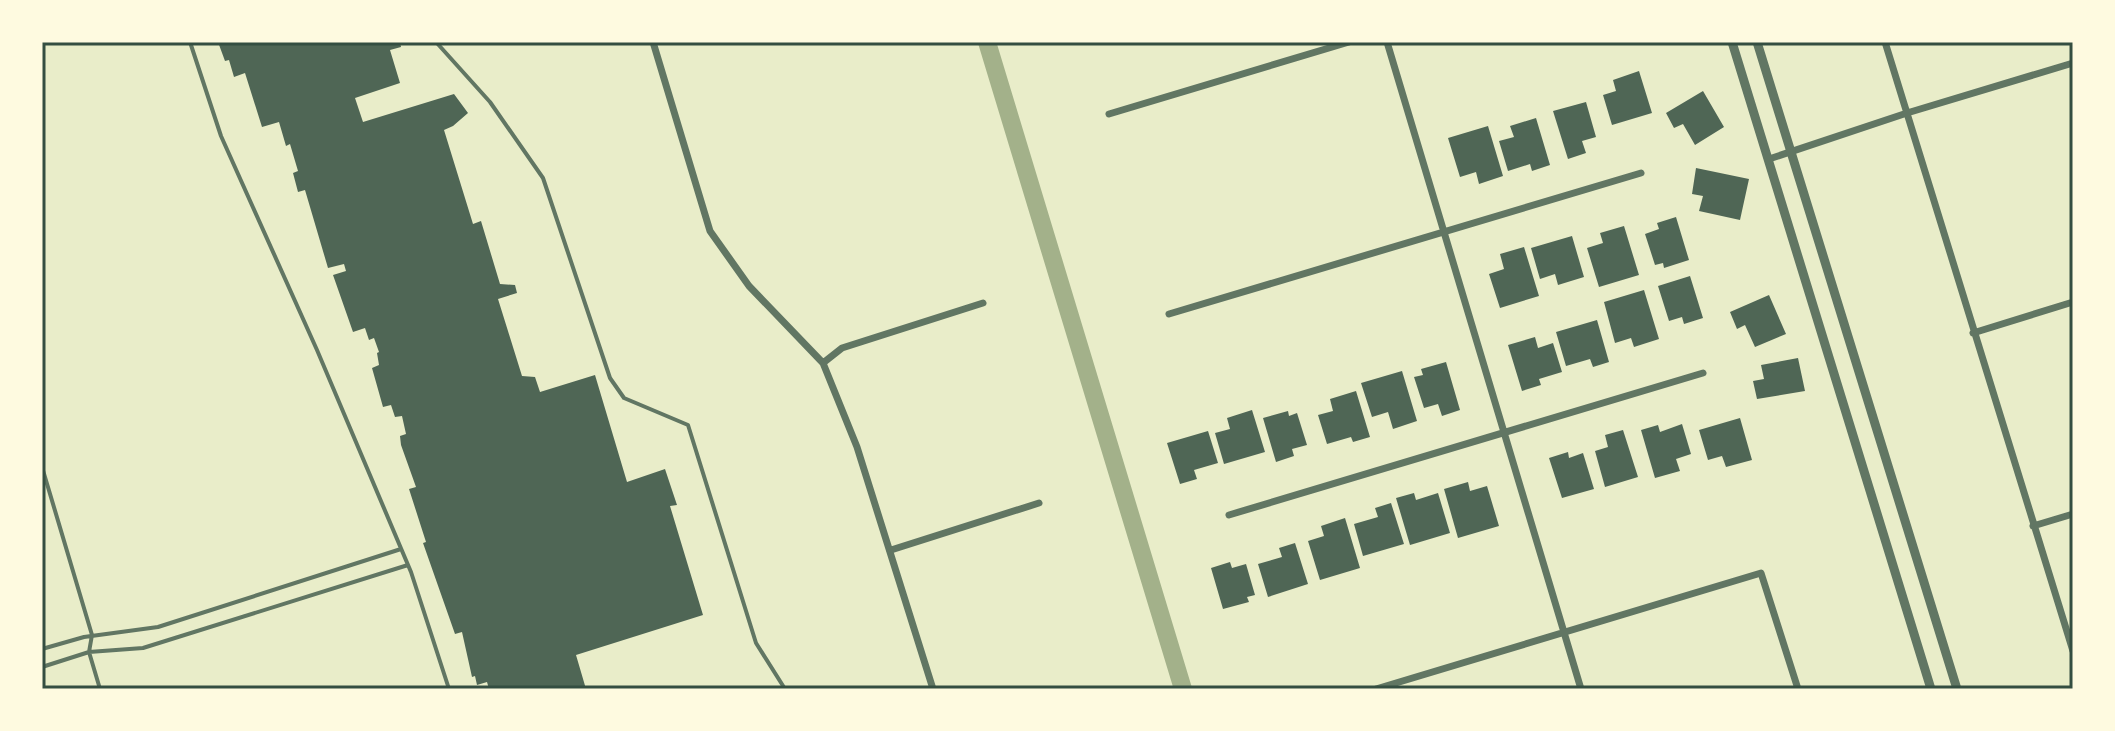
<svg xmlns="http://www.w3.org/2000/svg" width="2115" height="731" viewBox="0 0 2115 731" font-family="Manrope,sans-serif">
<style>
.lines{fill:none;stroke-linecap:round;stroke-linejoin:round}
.canal{stroke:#a3b18a;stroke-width:18}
.building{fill:#4f6655}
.service{stroke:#617663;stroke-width:4}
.minor{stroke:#617663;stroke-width:7}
.tertiary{stroke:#617663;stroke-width:9}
.neatline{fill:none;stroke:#344e41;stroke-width:3}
</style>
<rect width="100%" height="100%" fill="#e9edc9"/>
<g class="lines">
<path class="canal" d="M 987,42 L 1183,689"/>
</g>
<path class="building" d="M 218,42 L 400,42 L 401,47 L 390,50 L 400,83 L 355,98 L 363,122 L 454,94 L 468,113 L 453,126 L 444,130 L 473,224 L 481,221 L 500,284 L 515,285 L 517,293 L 498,299 L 522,376 L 535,377 L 540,392 L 595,375 L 627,482 L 665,469 L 677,505 L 670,506 L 703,615 L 576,655 L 586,689 L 489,689 L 487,682 L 477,685 L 475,676 L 472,677 L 462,632 L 455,634 L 423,543 L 426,542 L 409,489 L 416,487 L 401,445 L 400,436 L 406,434 L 402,416 L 395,417 L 391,405 L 383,407 L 372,368 L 379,365 L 377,353 L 379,352 L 374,338 L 369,340 L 365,328 L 353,332 L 333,275 L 346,271 L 344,264 L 328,268 L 305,190 L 298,192 L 293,173 L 298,171 L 290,144 L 286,146 L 279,122 L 262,127 L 245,73 L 234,77 L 229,60 L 225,61 Z
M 1639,71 L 1652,113 L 1612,125 L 1603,95 L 1616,91 L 1613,80 Z
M 1703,91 L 1724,127 L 1695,145 L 1683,124 L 1674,128 L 1666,113 Z
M 1586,102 L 1596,137 L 1582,141 L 1586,153 L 1568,159 L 1553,111 Z
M 1536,118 L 1550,165 L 1532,171 L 1530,164 L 1508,171 L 1499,141 L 1514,137 L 1510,126 Z
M 1488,126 L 1503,176 L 1479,184 L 1476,172 L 1460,177 L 1448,138 Z
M 1696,168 L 1749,179 L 1740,220 L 1699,211 L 1703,196 L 1692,194 Z
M 1676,217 L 1689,260 L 1664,268 L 1663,263 L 1655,265 L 1645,234 L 1659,229 L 1657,223 Z
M 1624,226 L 1639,275 L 1599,287 L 1587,248 L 1603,243 L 1600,233 Z
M 1572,236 L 1584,277 L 1558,285 L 1555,274 L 1540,279 L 1531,248 Z
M 1524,247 L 1539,296 L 1500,308 L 1489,274 L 1504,269 L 1500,254 Z
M 1690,276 L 1703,318 L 1684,324 L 1682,317 L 1669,321 L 1658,286 Z
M 1644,290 L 1659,339 L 1634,347 L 1631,338 L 1615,343 L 1604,302 Z
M 1769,295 L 1786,334 L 1755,347 L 1745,325 L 1737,329 L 1730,312 Z
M 1597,320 L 1609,362 L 1593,367 L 1590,359 L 1566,366 L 1556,332 Z
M 1535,337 L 1538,348 L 1553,343 L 1562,372 L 1539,379 L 1541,385 L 1522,391 L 1508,345 Z
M 1798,358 L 1805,391 L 1757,399 L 1753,381 L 1764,379 L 1761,365 Z
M 1446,362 L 1460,410 L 1442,416 L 1438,404 L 1424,408 L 1414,377 L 1423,375 L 1421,369 Z
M 1402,371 L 1417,421 L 1393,429 L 1388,412 L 1372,417 L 1361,383 Z
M 1356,391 L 1370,437 L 1353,442 L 1351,437 L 1327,444 L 1318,415 L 1333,411 L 1330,399 Z
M 1252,410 L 1265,452 L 1224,464 L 1215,433 L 1230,429 L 1227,418 Z
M 1288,411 L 1289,416 L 1297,413 L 1307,445 L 1292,449 L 1294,456 L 1276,462 L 1263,418 Z
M 1740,418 L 1752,460 L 1726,467 L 1722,456 L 1708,460 L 1699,430 Z
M 1682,424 L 1691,454 L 1676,459 L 1680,471 L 1655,478 L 1641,430 L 1658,425 L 1660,432 Z
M 1623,430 L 1638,477 L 1605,487 L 1595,451 L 1608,447 L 1605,435 Z
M 1208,431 L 1218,463 L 1194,470 L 1197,479 L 1180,484 L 1167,443 Z
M 1568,452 L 1569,458 L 1583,453 L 1594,489 L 1562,498 L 1549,458 Z
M 1468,482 L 1470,491 L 1487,486 L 1499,526 L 1458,538 L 1444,489 Z
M 1414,493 L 1416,500 L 1438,493 L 1450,533 L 1410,545 L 1396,498 Z
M 1391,503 L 1404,544 L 1363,556 L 1354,524 L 1378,517 L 1375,508 Z
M 1345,518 L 1360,568 L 1320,580 L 1308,541 L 1324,536 L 1321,526 Z
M 1295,543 L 1308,584 L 1268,597 L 1258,564 L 1282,557 L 1279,548 Z
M 1230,562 L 1232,568 L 1246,564 L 1255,595 L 1247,597 L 1249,602 L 1223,609 L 1211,568 Z"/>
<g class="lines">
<path class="service" d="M 190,42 L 221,136 L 317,350 L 411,572 L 449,689
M 436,42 L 490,102 L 543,178 L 610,378 L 624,398 L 688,425 L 756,643 L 785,689
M 42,467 L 92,635 L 89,652 L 100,689
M 42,649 L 84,637 L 158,627 L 401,549
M 42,667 L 89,652 L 143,648 L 408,565"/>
<path class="minor" d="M 653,42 L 710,231 L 749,286 L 823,363 L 857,447 L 933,689
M 1387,42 L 1581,689
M 1885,42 L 2073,651
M 1109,114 L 1349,42
M 1769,159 L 1907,113 L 2073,63
M 1169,314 L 1641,173
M 1973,333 L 2073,302
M 823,363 L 842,348 L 983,303
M 1229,515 L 1703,373
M 2033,526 L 2073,514
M 891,550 L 1039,503
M 1376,689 L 1761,573 L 1798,689"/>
<path class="tertiary" d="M 1732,42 L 1931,689
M 1757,42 L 1957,689"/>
</g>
<rect width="2115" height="731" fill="none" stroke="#fefae0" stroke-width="88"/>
<rect x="44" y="44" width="2027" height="643" class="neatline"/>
</svg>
